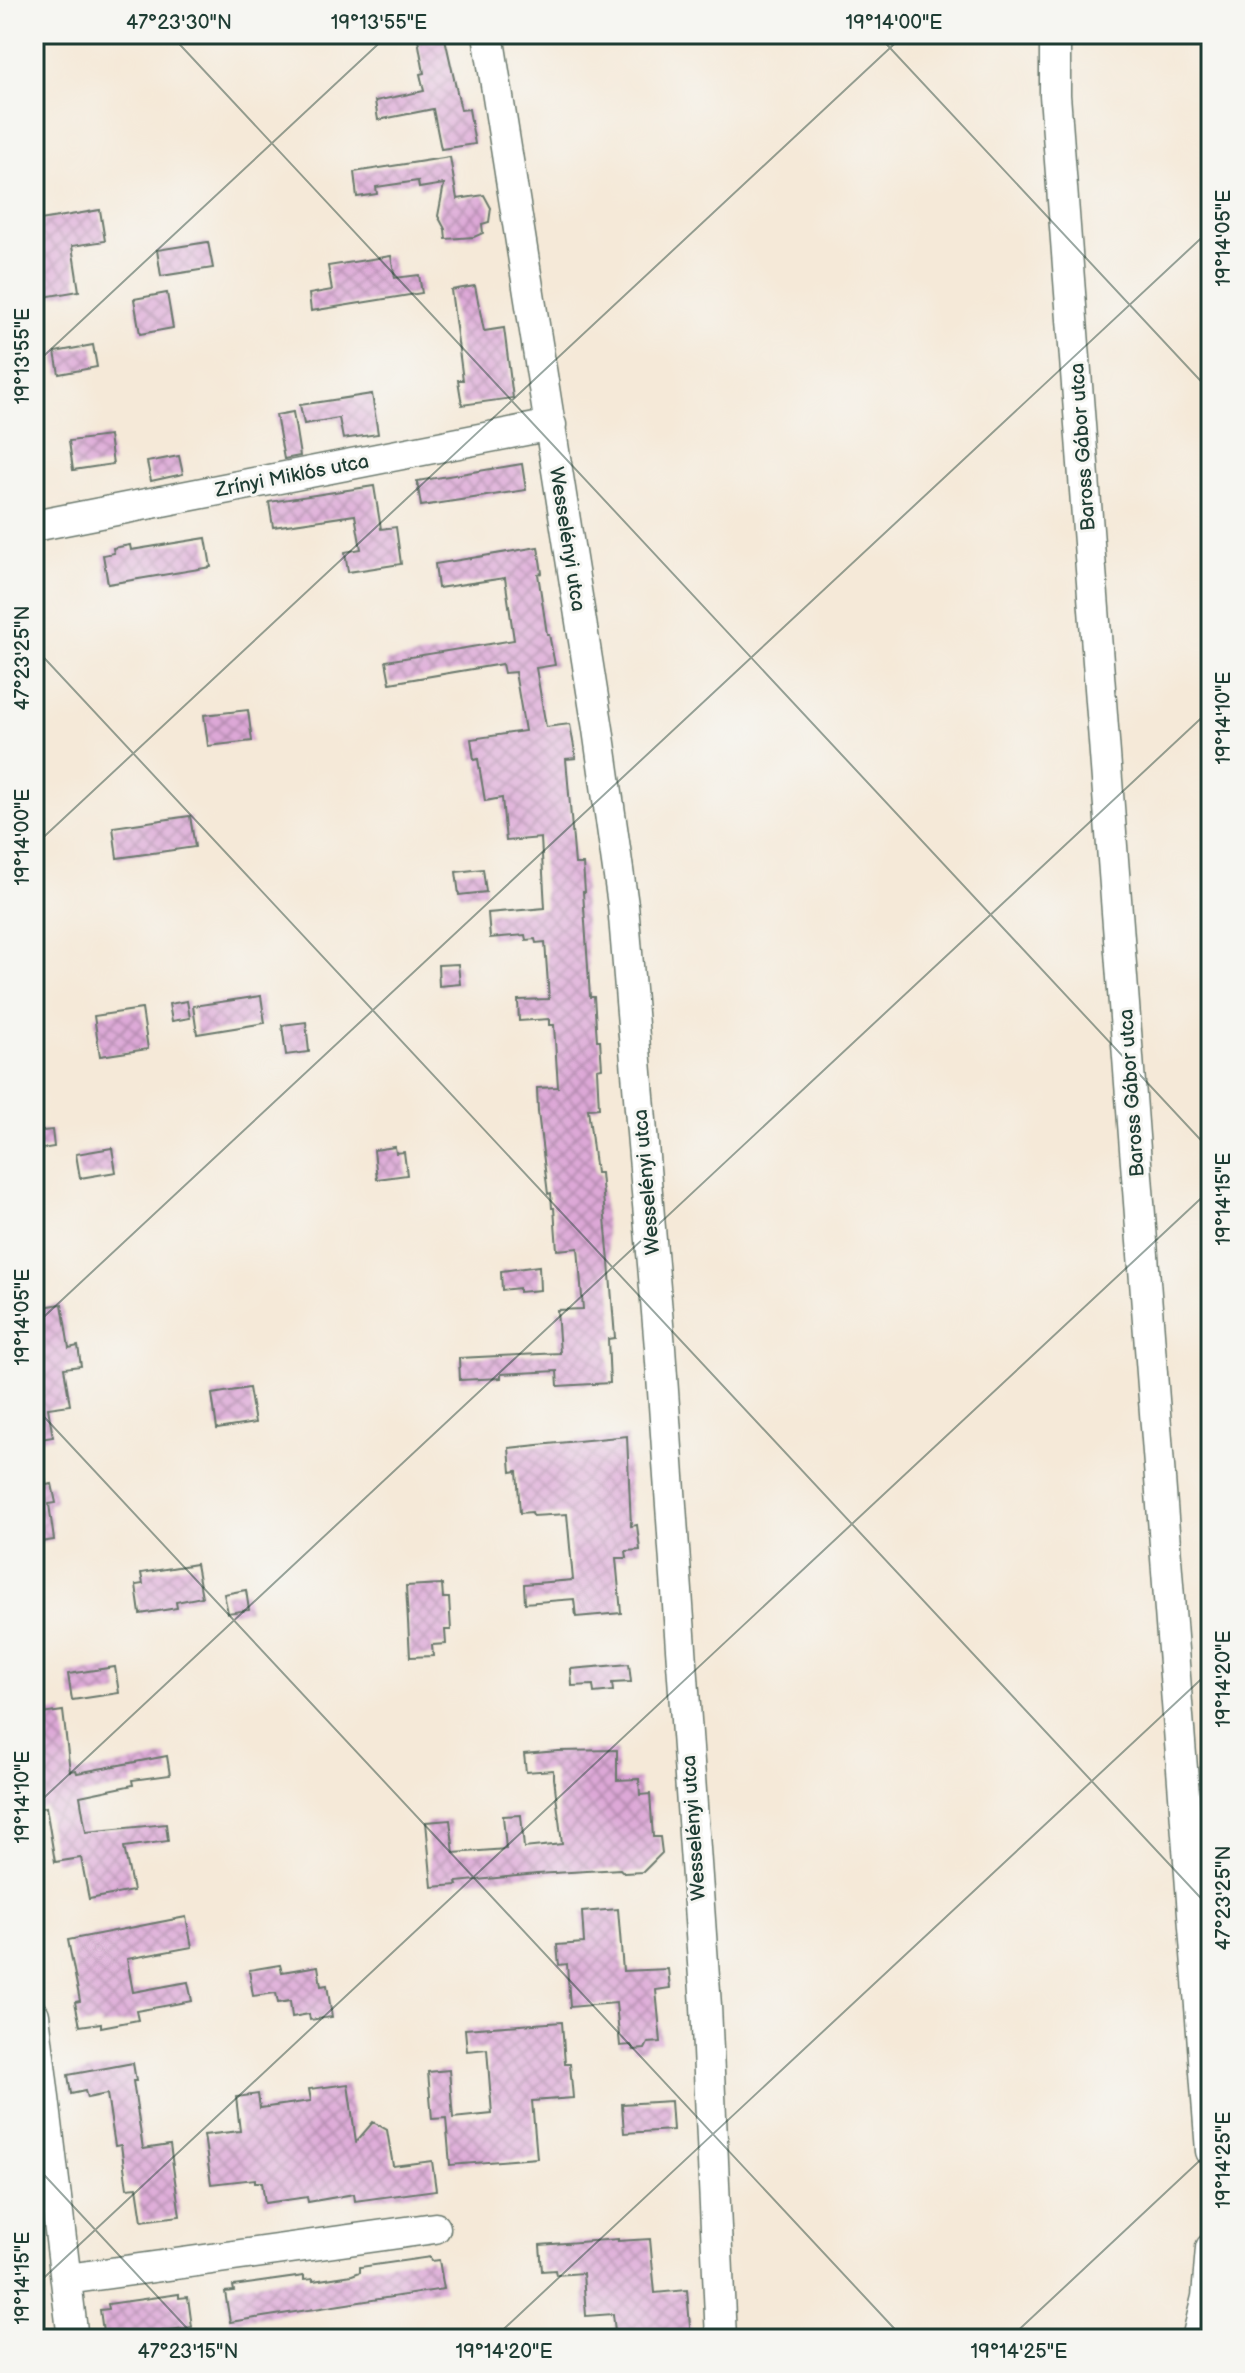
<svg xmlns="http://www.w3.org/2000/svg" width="1245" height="2373" viewBox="0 0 1245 2373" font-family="'Balsamiq Sans',sans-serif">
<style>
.building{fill:url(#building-cross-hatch)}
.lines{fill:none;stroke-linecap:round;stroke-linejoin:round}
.minor-casing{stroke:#6a796d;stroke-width:33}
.minor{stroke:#fff;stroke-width:30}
.ticks{fill:none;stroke:#1f3d34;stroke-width:2;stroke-opacity:0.45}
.labels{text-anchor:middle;stroke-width:6;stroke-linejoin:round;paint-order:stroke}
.street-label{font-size:20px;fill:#1f3d34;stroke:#f6f6f2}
.neatline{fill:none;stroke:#1f3d34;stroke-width:3}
.ticks-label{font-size:20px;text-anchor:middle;fill:#1f3d34}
</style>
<defs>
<pattern id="building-cross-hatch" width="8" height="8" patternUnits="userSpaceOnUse" patternTransform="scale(2)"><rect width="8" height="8" fill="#dda8d7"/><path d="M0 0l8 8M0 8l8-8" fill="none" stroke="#b38aaf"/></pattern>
</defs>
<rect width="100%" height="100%" fill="#f6f6f2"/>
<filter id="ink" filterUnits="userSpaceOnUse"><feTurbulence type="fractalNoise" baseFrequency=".0125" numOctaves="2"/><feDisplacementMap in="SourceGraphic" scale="16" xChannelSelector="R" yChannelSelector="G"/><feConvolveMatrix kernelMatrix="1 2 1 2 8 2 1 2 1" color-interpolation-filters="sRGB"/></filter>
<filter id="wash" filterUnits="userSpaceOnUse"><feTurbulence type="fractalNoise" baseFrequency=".006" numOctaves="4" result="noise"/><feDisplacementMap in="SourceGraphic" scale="32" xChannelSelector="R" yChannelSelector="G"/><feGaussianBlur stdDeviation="1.8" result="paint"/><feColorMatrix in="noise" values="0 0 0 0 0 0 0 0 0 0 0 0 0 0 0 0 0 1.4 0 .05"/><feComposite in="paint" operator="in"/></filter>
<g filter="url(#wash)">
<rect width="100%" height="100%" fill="#f5e9d8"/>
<g id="blocks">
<path class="building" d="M 417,34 L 444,34 L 461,110 L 469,109 L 475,144 L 441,149 L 433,109 L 378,120 L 375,101 L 424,91 L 420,74 L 424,73 Z
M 450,157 L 457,199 L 484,195 L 491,208 L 489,222 L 482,224 L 483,233 L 474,237 L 446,239 L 445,229 L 438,216 L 444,184 L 419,188 L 418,181 L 376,187 L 377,194 L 357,197 L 354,172 Z
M 100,210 L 105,241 L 72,246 L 79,291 L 44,297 L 43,295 L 34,296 L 34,221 Z
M 208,242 L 213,268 L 161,276 L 157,250 Z
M 391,256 L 395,278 L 419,275 L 422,293 L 311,311 L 309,294 L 332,290 L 328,266 Z
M 475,286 L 484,331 L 504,328 L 513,398 L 462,405 L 458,380 L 463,380 L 451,290 Z
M 167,293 L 173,328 L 140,334 L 134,299 Z
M 93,345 L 97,367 L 59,374 L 55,352 Z
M 372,394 L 378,434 L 343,439 L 339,418 L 304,424 L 300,405 Z
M 293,412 L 300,456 L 284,459 L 276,415 Z
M 109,436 L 113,464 L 73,470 L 69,441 Z
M 179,456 L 183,474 L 151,481 L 147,462 Z
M 522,464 L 526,490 L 421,506 L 417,481 Z
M 374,486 L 381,529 L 396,527 L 401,564 L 348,572 L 345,552 L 361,549 L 355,515 L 273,527 L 269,502 Z
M 206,538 L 211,567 L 108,584 L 103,555 L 114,553 L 113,548 L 130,545 L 131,550 Z
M 538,547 L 542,573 L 538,574 L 547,634 L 549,634 L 555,665 L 536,668 L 546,727 L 570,724 L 576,758 L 566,759 L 575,864 L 583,864 L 585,892 L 583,892 L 590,997 L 594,997 L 597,1040 L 600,1040 L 602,1068 L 597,1069 L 599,1108 L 588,1109 L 596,1173 L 601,1173 L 609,1262 L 615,1338 L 608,1339 L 610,1383 L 558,1386 L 557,1371 L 501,1374 L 501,1378 L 460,1380 L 459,1358 L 560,1353 L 557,1310 L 583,1309 L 578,1248 L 557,1250 L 554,1208 L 552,1208 L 551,1193 L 548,1194 L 538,1112 L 537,1088 L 558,1087 L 554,1025 L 549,1025 L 549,1019 L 519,1021 L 518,1000 L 549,999 L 545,942 L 536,943 L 535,939 L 526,940 L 525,935 L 490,938 L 488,913 L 545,908 L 541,838 L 506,841 L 502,798 L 485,801 L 478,759 L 474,760 L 471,739 L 525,731 L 515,672 L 504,673 L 502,664 L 390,683 L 386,661 L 514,640 L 505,578 L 438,588 L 435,564 Z
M 248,710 L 252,741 L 208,746 L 204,715 Z
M 190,816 L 195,847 L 117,858 L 113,827 Z
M 483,869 L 486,892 L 459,895 L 456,872 Z
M 458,964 L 460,984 L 439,986 L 438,965 Z
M 261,996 L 265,1023 L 197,1034 L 193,1006 Z
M 187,1001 L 190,1018 L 172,1021 L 169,1004 Z
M 142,1009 L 148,1049 L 100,1056 L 94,1016 Z
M 306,1022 L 309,1052 L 286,1055 L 282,1025 Z
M 52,1130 L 54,1147 L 34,1150 L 34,1132 Z
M 395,1147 L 396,1153 L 404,1152 L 407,1175 L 377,1179 L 374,1150 Z
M 112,1148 L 116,1172 L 80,1178 L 76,1154 Z
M 539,1266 L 540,1290 L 519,1292 L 519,1288 L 502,1290 L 501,1271 Z
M 62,1304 L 69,1348 L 78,1346 L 81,1366 L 64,1368 L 70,1405 L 48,1408 L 53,1437 L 34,1440 L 34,1353 L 43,1352 L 36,1308 Z
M 249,1388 L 255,1423 L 217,1429 L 212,1394 Z
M 627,1436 L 631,1526 L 637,1525 L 640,1550 L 626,1551 L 627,1558 L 616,1558 L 621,1613 L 576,1617 L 574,1599 L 525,1603 L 524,1584 L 573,1580 L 567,1514 L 533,1516 L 532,1512 L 520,1513 L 517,1471 L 511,1472 L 509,1448 Z
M 45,1477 L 46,1485 L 52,1484 L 56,1503 L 49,1504 L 54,1540 L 34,1543 L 34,1478 Z
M 196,1564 L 202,1597 L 176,1602 L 177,1608 L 140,1614 L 136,1585 L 143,1584 L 141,1573 Z
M 442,1584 L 443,1598 L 449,1598 L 451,1630 L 445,1630 L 446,1644 L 432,1645 L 433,1656 L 410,1657 L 406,1586 Z
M 246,1590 L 249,1610 L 228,1613 L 224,1594 Z
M 629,1664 L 631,1682 L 612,1683 L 613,1691 L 594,1693 L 593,1685 L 572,1686 L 571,1669 Z
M 115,1667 L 119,1693 L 72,1700 L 68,1674 Z
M 63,1711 L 70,1771 L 76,1770 L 77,1773 L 167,1756 L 170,1775 L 132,1780 L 133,1785 L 80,1796 L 86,1832 L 166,1824 L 168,1841 L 124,1847 L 133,1891 L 89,1899 L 81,1858 L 55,1862 L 46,1807 L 36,1809 L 34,1798 L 34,1715 Z
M 617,1750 L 617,1780 L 639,1779 L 640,1795 L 650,1794 L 653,1837 L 660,1837 L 662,1853 L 643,1872 L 624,1873 L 620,1869 L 537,1874 L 456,1882 L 457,1885 L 432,1887 L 426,1822 L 450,1820 L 454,1853 L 506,1849 L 503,1816 L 521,1815 L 524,1848 L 562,1844 L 553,1770 L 526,1772 L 524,1754 L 558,1751 Z
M 618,1909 L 623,1971 L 668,1969 L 670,1988 L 656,1990 L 661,2042 L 648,2043 L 645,2049 L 634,2050 L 631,2045 L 620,2046 L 616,2003 L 570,2007 L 567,1964 L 559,1965 L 557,1945 L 584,1943 L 582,1912 Z
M 186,1917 L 192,1947 L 127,1959 L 133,1992 L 188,1982 L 192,2001 L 136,2011 L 138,2020 L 101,2027 L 101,2023 L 80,2026 L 75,2002 L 80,2001 L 68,1940 Z
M 280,1965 L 282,1972 L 318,1966 L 321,1986 L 327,1985 L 332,2017 L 310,2020 L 309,2014 L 292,2017 L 290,2001 L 278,2003 L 276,1993 L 253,1996 L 249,1970 Z
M 562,2022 L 565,2064 L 570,2064 L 573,2098 L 532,2101 L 537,2158 L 450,2165 L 446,2118 L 432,2119 L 428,2072 L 449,2070 L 453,2118 L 492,2114 L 487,2049 L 467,2051 L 465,2029 Z
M 133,2063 L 136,2081 L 133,2081 L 143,2149 L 170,2145 L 180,2216 L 142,2221 L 137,2187 L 127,2188 L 121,2145 L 115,2146 L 107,2094 L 87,2098 L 85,2091 L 71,2094 L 68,2075 Z
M 348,2084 L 356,2142 L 373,2122 L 387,2130 L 393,2166 L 432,2161 L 436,2190 L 355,2201 L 354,2194 L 308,2202 L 307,2197 L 265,2203 L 262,2182 L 255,2182 L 255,2179 L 211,2184 L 204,2135 L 240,2131 L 236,2097 L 258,2094 L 260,2108 L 311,2101 L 309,2089 Z
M 671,2101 L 673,2130 L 624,2133 L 622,2104 Z
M 618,2239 L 618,2241 L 650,2239 L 655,2293 L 687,2290 L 691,2339 L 616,2339 L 613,2314 L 586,2316 L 583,2273 L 556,2275 L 555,2270 L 542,2271 L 540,2245 Z
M 430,2257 L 431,2261 L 439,2260 L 444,2289 L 230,2322 L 225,2292 L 234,2291 L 233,2286 L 304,2276 L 304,2280 L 313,2279 L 313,2281 L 352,2275 L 360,2272 L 360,2267 Z
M 179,2294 L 179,2298 L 188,2297 L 192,2327 L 104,2339 L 100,2310 L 109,2309 L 108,2304 Z"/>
</g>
</g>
<g filter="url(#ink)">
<use href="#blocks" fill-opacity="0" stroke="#6a796d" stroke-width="2"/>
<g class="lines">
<g class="minor-casing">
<path id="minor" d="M 488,34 L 598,729 L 623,905 L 660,1348 L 706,2006 L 721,2339
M 1055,34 L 1055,95 L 1211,2151
M 34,526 L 551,425
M 34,2015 L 73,2339
M 67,2279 L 435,2228
M 1197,2339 L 1207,2297 L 1211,2248"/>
</g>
<use href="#minor" class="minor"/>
</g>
</g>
<path class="ticks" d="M 170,34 L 1211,1151M 877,34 L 1211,392M 34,365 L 389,34M 34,647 L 1211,1909M 34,846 L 905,34M 34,1326 L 1211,229M 34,1406 L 904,2339M 34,1807 L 1211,709M 34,2164 L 197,2339M 34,2287 L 1211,1189M 493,2339 L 1211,1670M 1009,2339 L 1211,2150"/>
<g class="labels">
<g class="street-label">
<text transform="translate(1082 447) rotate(-94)" y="7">Baross Gábor utca</text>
<text transform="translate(292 475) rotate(-11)" y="7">Zrínyi Miklós utca</text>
<text transform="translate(568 539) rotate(81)" y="7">Wesselényi utca</text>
<text transform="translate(1131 1093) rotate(-94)" y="7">Baross Gábor utca</text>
<text transform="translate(646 1182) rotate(-95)" y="7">Wesselényi utca</text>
<text transform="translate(693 1828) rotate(-94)" y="7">Wesselényi utca</text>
</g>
</g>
<rect width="1245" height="2373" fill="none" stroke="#f6f6f2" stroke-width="88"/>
<rect x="44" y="44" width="1157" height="2285" class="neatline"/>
<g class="ticks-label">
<text x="179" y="29">47°23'30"N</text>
<text x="379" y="29">19°13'55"E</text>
<text x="894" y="29">19°14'00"E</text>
<text transform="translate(1223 238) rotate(-90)" y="7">19°14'05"E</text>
<text transform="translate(22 356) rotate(-90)" y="7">19°13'55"E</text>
<text transform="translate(22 658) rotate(-90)" y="7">47°23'25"N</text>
<text transform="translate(1223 718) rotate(-90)" y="7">19°14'10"E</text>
<text transform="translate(22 837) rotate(-90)" y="7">19°14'00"E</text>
<text transform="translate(1223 1199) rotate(-90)" y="7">19°14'15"E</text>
<text transform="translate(22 1317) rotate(-90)" y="7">19°14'05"E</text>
<text transform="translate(1223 1679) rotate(-90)" y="7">19°14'20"E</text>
<text transform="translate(22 1797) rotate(-90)" y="7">19°14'10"E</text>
<text transform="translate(1223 1898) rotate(-90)" y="7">47°23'25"N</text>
<text transform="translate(1223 2160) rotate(-90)" y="7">19°14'25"E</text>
<text transform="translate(22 2278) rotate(-90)" y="7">19°14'15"E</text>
<text x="188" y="2358">47°23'15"N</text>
<text x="504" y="2358">19°14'20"E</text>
<text x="1019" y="2358">19°14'25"E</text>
</g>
</svg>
